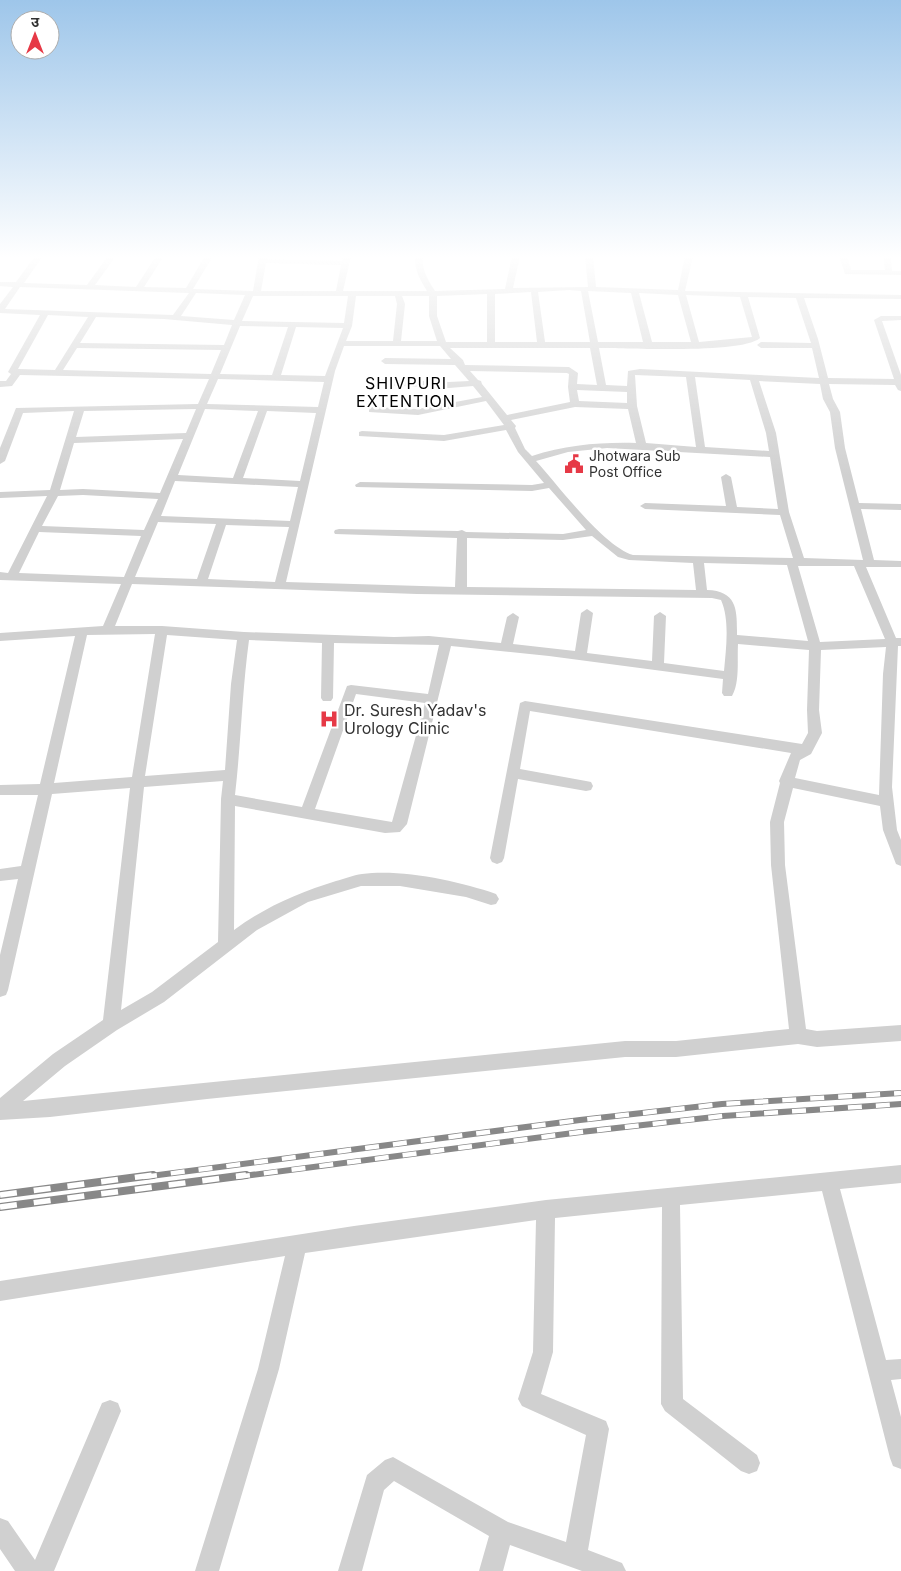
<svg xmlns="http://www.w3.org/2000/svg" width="901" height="1571" viewBox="0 0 901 1571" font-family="Inter,'Noto Sans Devanagari',sans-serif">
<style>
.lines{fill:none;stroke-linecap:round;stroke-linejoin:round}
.minor{fill:#d0d0d0;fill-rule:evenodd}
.rail-far1-casing{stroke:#888;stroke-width:6}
.rail-casing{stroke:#888;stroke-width:8}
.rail-far1{stroke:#fff;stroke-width:4.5;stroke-dasharray:14;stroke-linecap:butt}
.rail{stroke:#fff;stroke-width:5.5;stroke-dasharray:17;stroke-linecap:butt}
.labels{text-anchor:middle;stroke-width:5;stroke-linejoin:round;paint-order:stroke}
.far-poi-label{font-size:14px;fill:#333;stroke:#fff;text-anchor:start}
.far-quarter-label{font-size:16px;letter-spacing:1px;fill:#000;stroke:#fff}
.poi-label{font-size:16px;fill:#333;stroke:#fff;text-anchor:start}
</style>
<rect width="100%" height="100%" fill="#fff"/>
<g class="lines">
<path class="minor" d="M 35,256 L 43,256 L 24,283 L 87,285 L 108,256 L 116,256 L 95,285 L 136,287 L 156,256 L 164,256 L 144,287 L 186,288 L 205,256 L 213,256 L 193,289 L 253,291 L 259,256 L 267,256 L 266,259 L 342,261 L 343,256 L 351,256 L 343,291 L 427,291 C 420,280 414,269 415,256 L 423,256 C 421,269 428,280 435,291 L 505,289 L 512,256 L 520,256 L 513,288 L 588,287 L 585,256 L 593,256 L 596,287 L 678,290 L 685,256 L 693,256 L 685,291 L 901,295 L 901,299 L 804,298 L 818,339 L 828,378 L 894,379 L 874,320 L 881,316 L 901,316 L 901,320 L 882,321 L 901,375 L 901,391 L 898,390 L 895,385 L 829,384 L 833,399 L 840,412 L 845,448 L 859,503 L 901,504 L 901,510 L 861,509 L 874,560 L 901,561 L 901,567 L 866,567 L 896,638 L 901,638 L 901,646 L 898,646 L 892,787 L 897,830 L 901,840 L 901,866 L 896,864 L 883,830 L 880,806 L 793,788 L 784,822 L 785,865 L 806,1029 L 817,1031 L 901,1025 L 901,1041 L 817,1047 L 798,1044 L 676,1057 L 625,1057 L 207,1099 L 50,1117 L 0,1120 L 0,1098 L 53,1054 L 103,1020 L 130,788 L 52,794 L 8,990 L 6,995 L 0,997 L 0,955 L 18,879 L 0,881 L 0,869 L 21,866 L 38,795 L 0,795 L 0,785 L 40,784 L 75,636 L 0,641 L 0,633 L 103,626 L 121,584 L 0,580 L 0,572 L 8,573 L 47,496 L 0,498 L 0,492 L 50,490 L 74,411 L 23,413 L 5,461 L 0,464 L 0,448 L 16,408 L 198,404 L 209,379 L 20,375 L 12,386 L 0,387 L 0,381 L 6,381 L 11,374 L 8,372 L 40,315 L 0,313 L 0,304 L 13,287 L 0,286 L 0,282 L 16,282 ZM 266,263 L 341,265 L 336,291 L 261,291 ZM 20,287 L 189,293 L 173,315 L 5,309 ZM 569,290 L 581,291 L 590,342 L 545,342 L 538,292 ZM 588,291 L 631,293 L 643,342 L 598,342 ZM 531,292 L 537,342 L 495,342 L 495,294 ZM 196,293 L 245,295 L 234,320 L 181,316 ZM 639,293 L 678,295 L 691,342 L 652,342 ZM 487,294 L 487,342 L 446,342 L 437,316 L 437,296 ZM 686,295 L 740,297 L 752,337 L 699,342 ZM 253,296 L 348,296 L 344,323 L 242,321 ZM 356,296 L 395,296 L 397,304 L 393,341 L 346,341 L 352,326 ZM 402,296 L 429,296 L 429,316 L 437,341 L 401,341 L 405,304 ZM 748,297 L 796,298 L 811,343 L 761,342 L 757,345 L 761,348 L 812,348 L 819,378 L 640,369 L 628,371 L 627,386 L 606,385 L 599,348 C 628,348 742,354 760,338 ZM 48,315 L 88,317 L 55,370 L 18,369 ZM 96,317 L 164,319 L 232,325 L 224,345 L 80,343 ZM 240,326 L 288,327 L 272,375 L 220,374 ZM 296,327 L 343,328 L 325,376 L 281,375 ZM 344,346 L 440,346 L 451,359 L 385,358 L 381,361 L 385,364 L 455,365 L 469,381 L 449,382 L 379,379 L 375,382 L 379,385 L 449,388 L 473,386 L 482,397 L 418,409 L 372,407 L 369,408 L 369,412 L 418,415 L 486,401 L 504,425 L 444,435 L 362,431 L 359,432 L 359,436 L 444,441 L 506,430 L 518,452 L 544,483 L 532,485 L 360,482 L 355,485 L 356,487 L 532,491 L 549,488 L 586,530 L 563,534 L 466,532 L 462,530 L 458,531 L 339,529 L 335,530 L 334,532 L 335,534 L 457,538 L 455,587 L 286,582 L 335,371 ZM 77,348 L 221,350 L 211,374 L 63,370 ZM 450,348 L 590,348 L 597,385 L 577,384 L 578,373 L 569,367 L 465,365 L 463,360 ZM 470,371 L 567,373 L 569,374 L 568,387 L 570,402 L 507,415 L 482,384 L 481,381 L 478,380 ZM 635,375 L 686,377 L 696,447 L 646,443 L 637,406 ZM 695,377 L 750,380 L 766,433 L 769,451 L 705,447 ZM 218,379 L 324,382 L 318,407 L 207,404 ZM 759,381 L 820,384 L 823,399 L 830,412 L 835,448 L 863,560 L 804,558 L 789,512 L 776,433 ZM 577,390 L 627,392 L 627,403 L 579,401 ZM 575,407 L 628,409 L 636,443 C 601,442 566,445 532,456 L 525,449 L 515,428 L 516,426 L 511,420 ZM 196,409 L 186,433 L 76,437 L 84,411 ZM 205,409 L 258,411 L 233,478 L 178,475 ZM 267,411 L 316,413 L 300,481 L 243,478 ZM 183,439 L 160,493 L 83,489 L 60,490 L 74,443 ZM 607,448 L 770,457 L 778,509 L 737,507 L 731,477 L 726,474 L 721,477 L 726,506 L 645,503 L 640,506 L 645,509 L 780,515 L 793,558 L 633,555 C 603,546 558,485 536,461 L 568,452 ZM 175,481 L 298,487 L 290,521 L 161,516 ZM 83,495 L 158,499 L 144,530 L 42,526 L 58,496 ZM 158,522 L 216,524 L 197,579 L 135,577 ZM 226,525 L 289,527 L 275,582 L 208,579 ZM 39,532 L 141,536 L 124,577 L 19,573 ZM 592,536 L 618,557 L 629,560 L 693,563 L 696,590 L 467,587 L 467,538 L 563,540 ZM 704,563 L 787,565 L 808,641 L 737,635 C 737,611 738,591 707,590 ZM 798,566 L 854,566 L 885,639 L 820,642 ZM 132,584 L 417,594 L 712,598 L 721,600 C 730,620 726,649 724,671 L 664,663 L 666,616 L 660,612 L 654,616 L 652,661 L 587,653 L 593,613 L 587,609 L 581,613 L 575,651 L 513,644 L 519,617 L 513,613 L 507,617 L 501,643 L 429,636 L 394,637 L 244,632 L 162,626 L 115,626 ZM 155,634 L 132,777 L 54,783 L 87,635 ZM 167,635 L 237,640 L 231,684 L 225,770 L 145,776 ZM 249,640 L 322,643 L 321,698 L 323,701 L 331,701 L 333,698 L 334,643 L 439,645 L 428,694 L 351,685 L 347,686 L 302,807 L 235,795 C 241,743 242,692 249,640 ZM 738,644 L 809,650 L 807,710 L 808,733 L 802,744 L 525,701 L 520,703 L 490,858 L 492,862 L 497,864 L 502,862 L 504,858 L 518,779 L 586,791 L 591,790 L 593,786 L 591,782 L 586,781 L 520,769 L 530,711 L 791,753 L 779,781 L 780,783 L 770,822 L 771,865 L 789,1029 L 676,1041 L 625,1041 L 23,1101 L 65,1066 L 117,1030 L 164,1002 L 257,930 L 308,902 L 361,886 L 400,886 L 466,897 L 491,905 L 496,904 L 499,899 L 496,894 C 458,881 403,869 362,874 C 353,875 344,879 336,881 C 300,892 265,907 234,930 L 235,806 L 385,833 L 400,832 L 407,824 L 451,646 L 549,656 L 723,679 L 722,693 L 724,696 L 732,696 C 740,682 737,660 738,644 ZM 886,647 L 883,674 L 879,795 L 795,778 L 800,760 L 811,754 L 822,733 L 819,710 L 821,650 ZM 356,694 L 425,703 L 392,822 L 315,809 ZM 223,781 L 221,799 L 218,942 L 152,992 L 121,1010 L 144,787 Z
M 839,256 L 847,256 L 851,270 L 885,270 L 883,256 L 891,256 L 892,271 L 901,271 L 901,275 L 845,274 Z
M 901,1165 L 901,1183 L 840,1189 L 886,1360 L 901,1359 L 901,1379 L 891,1380 L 901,1417 L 901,1469 L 893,1466 L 890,1458 L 822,1191 L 680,1205 L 683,1399 L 757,1455 L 760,1463 L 757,1471 L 749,1474 L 741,1471 L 665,1411 L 661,1404 L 662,1207 L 555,1218 L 553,1352 L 541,1394 L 606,1421 L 609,1429 L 588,1550 L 622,1563 L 626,1571 L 582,1571 L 510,1545 L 503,1571 L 479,1571 L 489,1536 L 394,1481 L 384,1490 L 362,1571 L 338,1571 L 367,1475 L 385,1460 L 393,1457 L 508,1522 L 566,1542 L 586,1435 L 522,1406 L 518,1399 L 533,1352 L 536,1220 L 305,1253 L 279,1369 L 219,1571 L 195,1571 L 258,1369 L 285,1256 L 0,1301 L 0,1281 L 354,1226 L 546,1200 Z
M 110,1400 L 118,1403 L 121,1411 L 54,1571 L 15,1571 L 0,1549 L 0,1518 L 8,1521 L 35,1560 L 102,1403 Z"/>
<g class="rail-far1-casing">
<path id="rail-far1" d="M 143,1177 L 580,1120 L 722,1104 L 901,1093
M 236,1177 L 581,1132 L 723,1116 L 901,1104"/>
</g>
<g class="rail-casing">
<path id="rail" d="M 0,1195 L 153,1175
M 0,1207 L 246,1175"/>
</g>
<use href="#rail-far1" class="rail-far1"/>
<use href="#rail" class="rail"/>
</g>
<linearGradient id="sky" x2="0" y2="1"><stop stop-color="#9ec6ea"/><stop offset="0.54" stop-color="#fff"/><stop offset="1" stop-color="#fff" stop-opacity="0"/></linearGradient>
<rect width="901" height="476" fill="url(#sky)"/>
<defs>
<g id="civic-bare" transform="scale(1.5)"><path d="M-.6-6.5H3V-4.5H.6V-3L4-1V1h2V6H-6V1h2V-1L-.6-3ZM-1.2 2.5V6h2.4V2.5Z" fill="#e63946" stroke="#fff" stroke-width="2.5" paint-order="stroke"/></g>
<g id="hospital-bare" transform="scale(1.5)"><path d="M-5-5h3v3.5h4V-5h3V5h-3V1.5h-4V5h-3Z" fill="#e63946" stroke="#fff" stroke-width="2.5" paint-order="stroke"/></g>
</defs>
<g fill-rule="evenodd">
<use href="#civic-bare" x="574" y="464"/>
<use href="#hospital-bare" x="329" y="719"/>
</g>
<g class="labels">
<g class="far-poi-label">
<text x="589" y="461">Jhotwara Sub<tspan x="589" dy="16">Post Office</tspan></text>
</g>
<g class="far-quarter-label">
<text x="406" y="389">SHIVPURI<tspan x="406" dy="18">EXTENTION</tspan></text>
</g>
<g class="poi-label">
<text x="344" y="716">Dr. Suresh Yadav's<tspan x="344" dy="18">Urology Clinic</tspan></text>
</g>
</g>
<g transform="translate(35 35)"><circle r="24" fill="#ffffff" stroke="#adadad"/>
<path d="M0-4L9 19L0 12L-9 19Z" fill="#e63946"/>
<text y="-8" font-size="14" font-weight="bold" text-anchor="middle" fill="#333333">उ</text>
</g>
</svg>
